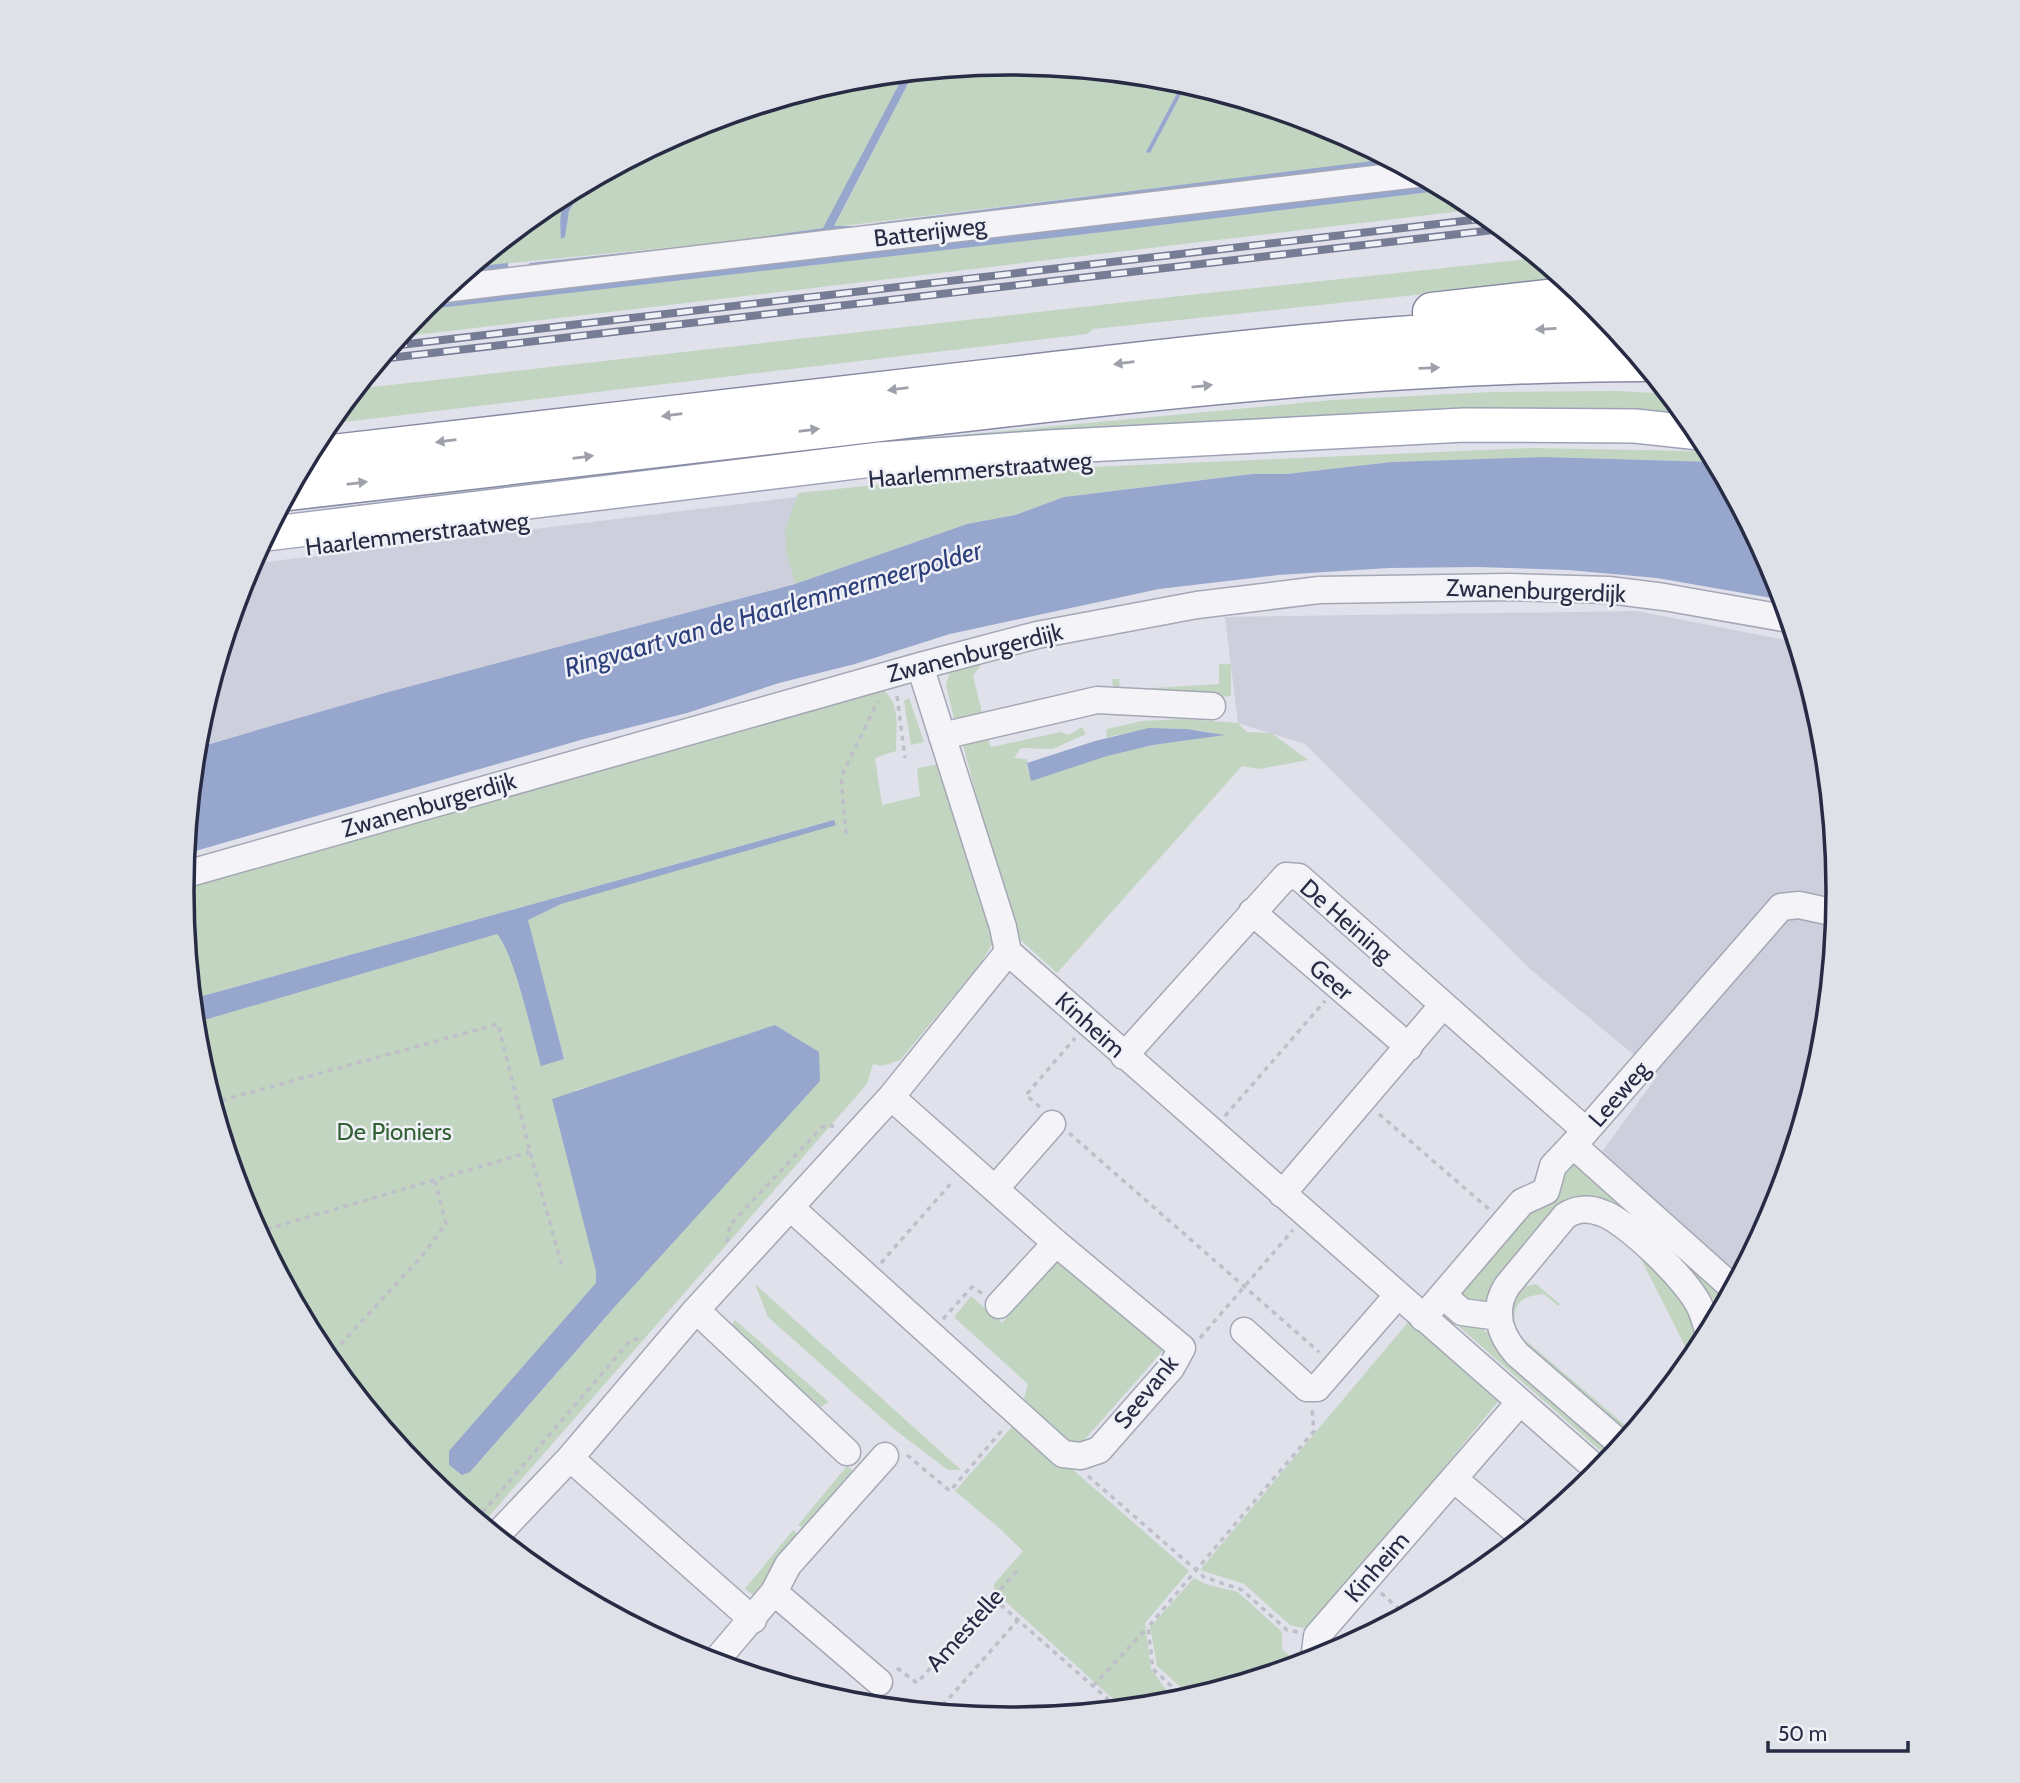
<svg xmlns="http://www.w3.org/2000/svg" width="2020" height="1783" viewBox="0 0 2020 1783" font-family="Cabin,sans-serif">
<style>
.built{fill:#cdd0dc}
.green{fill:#c1d5c0;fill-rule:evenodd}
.water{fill:#97a6cd}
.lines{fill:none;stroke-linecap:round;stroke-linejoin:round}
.minor-casing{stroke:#a5a7b5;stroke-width:29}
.major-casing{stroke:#9ea2b7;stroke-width:36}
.highway-casing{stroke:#868aa2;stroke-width:41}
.path{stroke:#bebfc9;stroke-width:3.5;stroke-dasharray:5 5;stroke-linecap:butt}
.minor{stroke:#f3f3f8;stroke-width:26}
.major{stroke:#fff;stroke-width:33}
.highway{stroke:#fff;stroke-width:38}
.rail-casing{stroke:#777c95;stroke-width:8}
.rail{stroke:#eff1f7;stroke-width:5;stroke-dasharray:16;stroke-linecap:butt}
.oneway{fill:#9ea0aa}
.labels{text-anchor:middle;stroke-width:5;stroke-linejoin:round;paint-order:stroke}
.street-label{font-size:24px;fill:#272b43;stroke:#eff1f7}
.park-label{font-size:24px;fill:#336034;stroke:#eff1f7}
.water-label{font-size:26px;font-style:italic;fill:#2d3f7b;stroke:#eff1f7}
.rim{fill:none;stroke:#272b43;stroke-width:3.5}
</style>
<rect width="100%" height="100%" fill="#e0e1ea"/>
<path class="built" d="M 804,496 L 804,581 L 196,747 L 198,729 L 245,574 L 250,564 Z
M 1637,611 L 1796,642 L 1823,730 L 1838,892 L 1822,1054 L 1775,1209 L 1729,1296 L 1587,1172 L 1658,1075 L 1529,968 L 1305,744 L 1238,723 L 1225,617 Z"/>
<path class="green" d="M 1010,63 L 1172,79 L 1183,82 L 1146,152 L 1150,153 L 1187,83 L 1327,126 L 1390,160 L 834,227 L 914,72 Z
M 905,73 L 824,228 L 726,242 L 471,267 L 550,202 L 571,191 C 562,208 560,220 561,238 L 565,237 L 569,211 L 586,183 L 693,126 L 849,79 Z
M 1424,178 L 1479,209 L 399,337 L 431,300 Z
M 1538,258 L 1567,282 L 1444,292 L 1093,329 L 1087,334 L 327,424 L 355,389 L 1180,296 Z
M 1619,391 L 1669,394 L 1687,417 L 946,440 L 939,437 L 1333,400 L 1492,392 Z
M 1530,448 L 1691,451 L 1711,453 L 1715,462 L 1544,457 L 1392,462 L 1286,474 L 1252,474 L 1120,490 L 1064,497 L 1015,515 L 967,524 L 795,584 L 786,551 L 785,531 L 798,493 L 1021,470 Z
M 985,660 L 973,676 L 983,716 L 955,722 L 946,685 L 951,668 Z
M 1219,664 L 1231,664 L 1231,696 L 1185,699 L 1114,693 L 1112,679 L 1119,679 L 1120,690 L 1219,684 Z
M 877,685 C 902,701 896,724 896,751 L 875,758 L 882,805 L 920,796 L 917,768 L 941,764 L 992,929 L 992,944 L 981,963 L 900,1060 L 882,1066 L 873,1064 L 867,1084 L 484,1522 L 436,1477 L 430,1482 L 424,1477 L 321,1351 L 244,1208 L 197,1053 L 194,1014 L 505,923 L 547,1064 L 564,1059 L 527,920 L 561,904 L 834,820 L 192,999 L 182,887 ZM 587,1087 L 619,1302 L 470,1472 L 610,1279 L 574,1091 Z
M 909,698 L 924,742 L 911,745 L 904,701 Z
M 1182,719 L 1238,723 L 1247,732 L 1271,733 L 1308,760 L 1259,769 L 1242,766 L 1057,973 L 1012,932 L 962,741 L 987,736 L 991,747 L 1061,732 L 1069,735 L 1082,727 L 1086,734 L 1053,749 L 1021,748 L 1014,758 L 1027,759 L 1028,773 L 1153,745 L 1222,735 C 1181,725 1146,727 1106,738 L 1107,729 L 1142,721 Z
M 1566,1162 L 1577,1163 L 1729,1296 L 1722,1309 L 1689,1272 L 1578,1210 L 1499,1305 L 1449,1300 Z
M 1629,1235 C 1660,1264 1687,1303 1704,1342 L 1692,1360 Z
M 1061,1256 L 1166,1347 L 1073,1453 L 1022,1407 L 1028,1384 L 954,1317 L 971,1296 L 1002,1323 Z
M 755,1284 L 961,1470 L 948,1470 L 894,1429 L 768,1317 Z
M 1536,1284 L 1560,1304 L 1558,1306 L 1544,1294 C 1517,1296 1510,1307 1517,1333 L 1633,1432 L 1628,1438 L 1517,1338 L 1506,1315 L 1509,1291 Z
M 1459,1318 C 1489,1328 1501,1346 1524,1367 C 1555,1395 1586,1423 1618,1451 L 1610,1459 L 1455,1323 Z
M 735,1320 L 829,1402 L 821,1407 L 729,1328 Z
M 1409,1321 L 1499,1400 L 1312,1630 L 1290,1625 L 1244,1584 L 1200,1570 Z
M 1017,1421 L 1189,1571 L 1145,1623 L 1151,1669 L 1167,1691 L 1157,1706 L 1124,1709 L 994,1591 L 994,1584 L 1023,1551 L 997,1526 L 955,1491 Z
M 847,1466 L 857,1474 L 806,1531 L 798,1525 Z
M 793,1530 L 801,1536 L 753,1595 L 745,1589 Z
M 1194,1578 L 1205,1584 L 1238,1592 L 1282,1632 L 1282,1649 L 1300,1665 L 1193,1698 L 1157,1666 L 1150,1627 Z"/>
<path class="water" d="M 914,72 L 834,226 L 861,226 L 858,231 L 532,268 L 529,263 L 726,242 L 823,228 L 905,73 Z
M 1183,82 L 1187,83 L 1150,153 L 1146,152 Z
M 1389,159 L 1399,165 L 876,228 L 876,223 Z
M 586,183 L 569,211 L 565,237 L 561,239 C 559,211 560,197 586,183 Z
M 1433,183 L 1446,190 L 1112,231 L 420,310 L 423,307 L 644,276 L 1234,207 L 1277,204 Z
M 508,263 L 508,268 L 462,275 L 471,267 Z
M 1544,457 L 1715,462 L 1776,575 L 1783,600 L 1657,578 L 1568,570 L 1477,567 L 1389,568 L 1278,575 L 1159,589 L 950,634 L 855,664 L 779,683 L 687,713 L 584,739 L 185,854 L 196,748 L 385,693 L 795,584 L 967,524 L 1015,515 L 1064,497 L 1252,474 L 1286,474 L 1392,462 Z
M 1149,728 L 1187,729 L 1225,735 L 1153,745 L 1107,756 L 1031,781 L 1027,763 L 1095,741 Z
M 834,820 L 836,825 L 561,904 L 528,920 L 564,1059 L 541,1066 C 532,1036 515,955 497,934 L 194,1023 L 192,999 Z
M 775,1025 L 819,1052 L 820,1081 L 619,1302 L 470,1472 L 462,1475 L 449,1465 L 449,1451 L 596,1283 L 596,1271 L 552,1099 Z"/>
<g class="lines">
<g class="minor-casing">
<path id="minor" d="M 444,289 L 1417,174
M 920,666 L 1003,927 L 1008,952 L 1600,1472
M 942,736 L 1097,700 L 1212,706
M 183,875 L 920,666 L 1037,635 L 1197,605 L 1319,590 L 1509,587 L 1609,590 L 1664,597 L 1789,619
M 1252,912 L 1409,1047
M 1124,1056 L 1286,876 L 1299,877 L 1586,1131
M 1573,1145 L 1733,1288
M 995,1189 L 1052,1124
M 1282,1194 L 1443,1005
M 791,1208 L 1063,1454 L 1081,1456 L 1099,1450 L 1171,1368 L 1182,1348 L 1056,1243 L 891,1097
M 1443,1295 L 1462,1312 L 1499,1317
M 999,1305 L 1056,1243
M 696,1310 L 847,1452
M 1423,1318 L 1522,1202 L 1546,1191 L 1553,1166 L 1586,1131 L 1781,907 L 1799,905 L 1836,913
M 1244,1331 L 1307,1388 L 1317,1388 L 1397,1296
M 1622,1445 L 1517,1354 C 1499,1334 1492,1310 1507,1286 L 1565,1216 C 1576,1208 1590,1208 1602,1213 C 1627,1221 1689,1282 1700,1307 C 1704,1315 1706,1325 1709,1333
M 570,1458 L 753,1620
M 1454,1479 L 1523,1537
M 496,1536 L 570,1458 L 696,1310 L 891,1097 L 1008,952
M 774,1592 L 788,1565 L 885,1456
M 1317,1660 L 1315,1652 L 1317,1636 L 1520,1402
M 714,1663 L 774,1592 L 879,1682"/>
</g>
<g class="major-casing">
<path id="major" d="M 266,534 L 880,459 L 1048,447 L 1464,425 L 1635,426 L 1700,433"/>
</g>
<g class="highway-casing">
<path id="highway" d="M 1432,312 L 1583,295
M 307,457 C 539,430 771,404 1003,377 C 1205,354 1410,327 1614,328
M 289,491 C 495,467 701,443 907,419 C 1151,390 1396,363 1642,362"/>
</g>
<path class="path" d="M 897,696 L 905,758
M 846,834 L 841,777 L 878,701
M 212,1103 L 498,1024 L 530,1152 L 562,1266
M 1040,1107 L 1026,1095 L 1075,1038
M 1379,1114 L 1490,1210
M 1225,1116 L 1325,1001
M 1069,1133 L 1319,1352
M 257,1232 L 530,1152
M 727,1242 L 730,1225 L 822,1127 L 834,1126
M 881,1263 L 952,1182
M 943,1319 L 972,1287 L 983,1294
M 1200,1338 L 1293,1230
M 327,1359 L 421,1257 L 446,1224 L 435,1181
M 907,1455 L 950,1491 L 1004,1428
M 1088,1476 L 1204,1577 L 1242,1590 L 1287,1630 L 1298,1632
M 476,1520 L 631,1340 L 644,1338
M 1381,1593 L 1406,1615
M 993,1598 L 1119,1709
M 897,1668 L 917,1683 L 1017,1571
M 1093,1686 L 1148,1627
M 1186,1700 L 1153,1669 L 1148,1627 L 1314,1431 L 1312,1410
M 1178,1702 L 1183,1696
M 936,1713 L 1018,1620"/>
<use href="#minor" class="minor"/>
<use href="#major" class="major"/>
<use href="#highway" class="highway"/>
<g class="rail-casing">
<path id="rail" d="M 391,346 L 1489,218
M 380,359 L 1502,229"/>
</g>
<use href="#rail" class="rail"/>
</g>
<defs><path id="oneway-solid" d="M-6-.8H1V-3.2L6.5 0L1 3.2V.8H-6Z" transform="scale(1.75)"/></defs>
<g class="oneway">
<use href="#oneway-solid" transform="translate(1546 329) rotate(177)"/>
<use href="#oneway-solid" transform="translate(1124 363) rotate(173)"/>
<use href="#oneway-solid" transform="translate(1429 368) rotate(-2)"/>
<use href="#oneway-solid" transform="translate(1202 386) rotate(-6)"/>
<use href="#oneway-solid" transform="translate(898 389) rotate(173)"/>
<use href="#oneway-solid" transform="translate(672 415) rotate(173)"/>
<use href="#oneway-solid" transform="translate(809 430) rotate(-7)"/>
<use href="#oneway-solid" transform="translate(446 441) rotate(173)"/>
<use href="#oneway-solid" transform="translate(583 457) rotate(-7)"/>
<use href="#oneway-solid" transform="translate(357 483) rotate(-7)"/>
</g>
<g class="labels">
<g class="street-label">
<text transform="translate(930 232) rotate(-7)" y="8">Batterijweg</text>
<text transform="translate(980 470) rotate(-5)" y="8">Haarlemmerstraatweg</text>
<text transform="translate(417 534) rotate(-7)" y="8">Haarlemmerstraatweg</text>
<text transform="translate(1536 591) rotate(2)" y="8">Zwanenburgerdijk</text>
<text transform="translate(975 653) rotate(-14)" y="8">Zwanenburgerdijk</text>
<text transform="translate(429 805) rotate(-16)" y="8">Zwanenburgerdijk</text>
<text transform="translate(1346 921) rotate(41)" y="8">De Heining</text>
<text transform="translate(1331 980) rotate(41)" y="8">Geer</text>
<text transform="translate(1090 1025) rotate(42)" y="8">Kinheim</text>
<text transform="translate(1619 1094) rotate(-49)" y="8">Leeweg</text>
<text transform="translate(1146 1392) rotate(-51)" y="8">Seevank</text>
<text transform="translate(1377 1567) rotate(-49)" y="8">Kinheim</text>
<text transform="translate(965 1630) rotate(-48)" y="8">Amestelle</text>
</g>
<g class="park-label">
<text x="394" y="1140">De Pioniers</text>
</g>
<g class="water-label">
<text transform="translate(773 609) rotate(-16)" y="9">Ringvaart van de Haarlemmermeerpolder</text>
</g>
</g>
<path d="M0 0H2020V1783H0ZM194 891a816 816 0 1 1 1632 0a816 816 0 1 1-1632 0Z" fill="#dfe1e9" fill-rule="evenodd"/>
<path class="rim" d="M194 891a816 816 0 1 1 1632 0a816 816 0 1 1-1632 0Z"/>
<path d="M1768 1741v10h140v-10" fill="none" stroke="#272b43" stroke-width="3.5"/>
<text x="1778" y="1741" font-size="21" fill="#272b43" stroke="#eff1f7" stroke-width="5" paint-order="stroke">50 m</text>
</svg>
